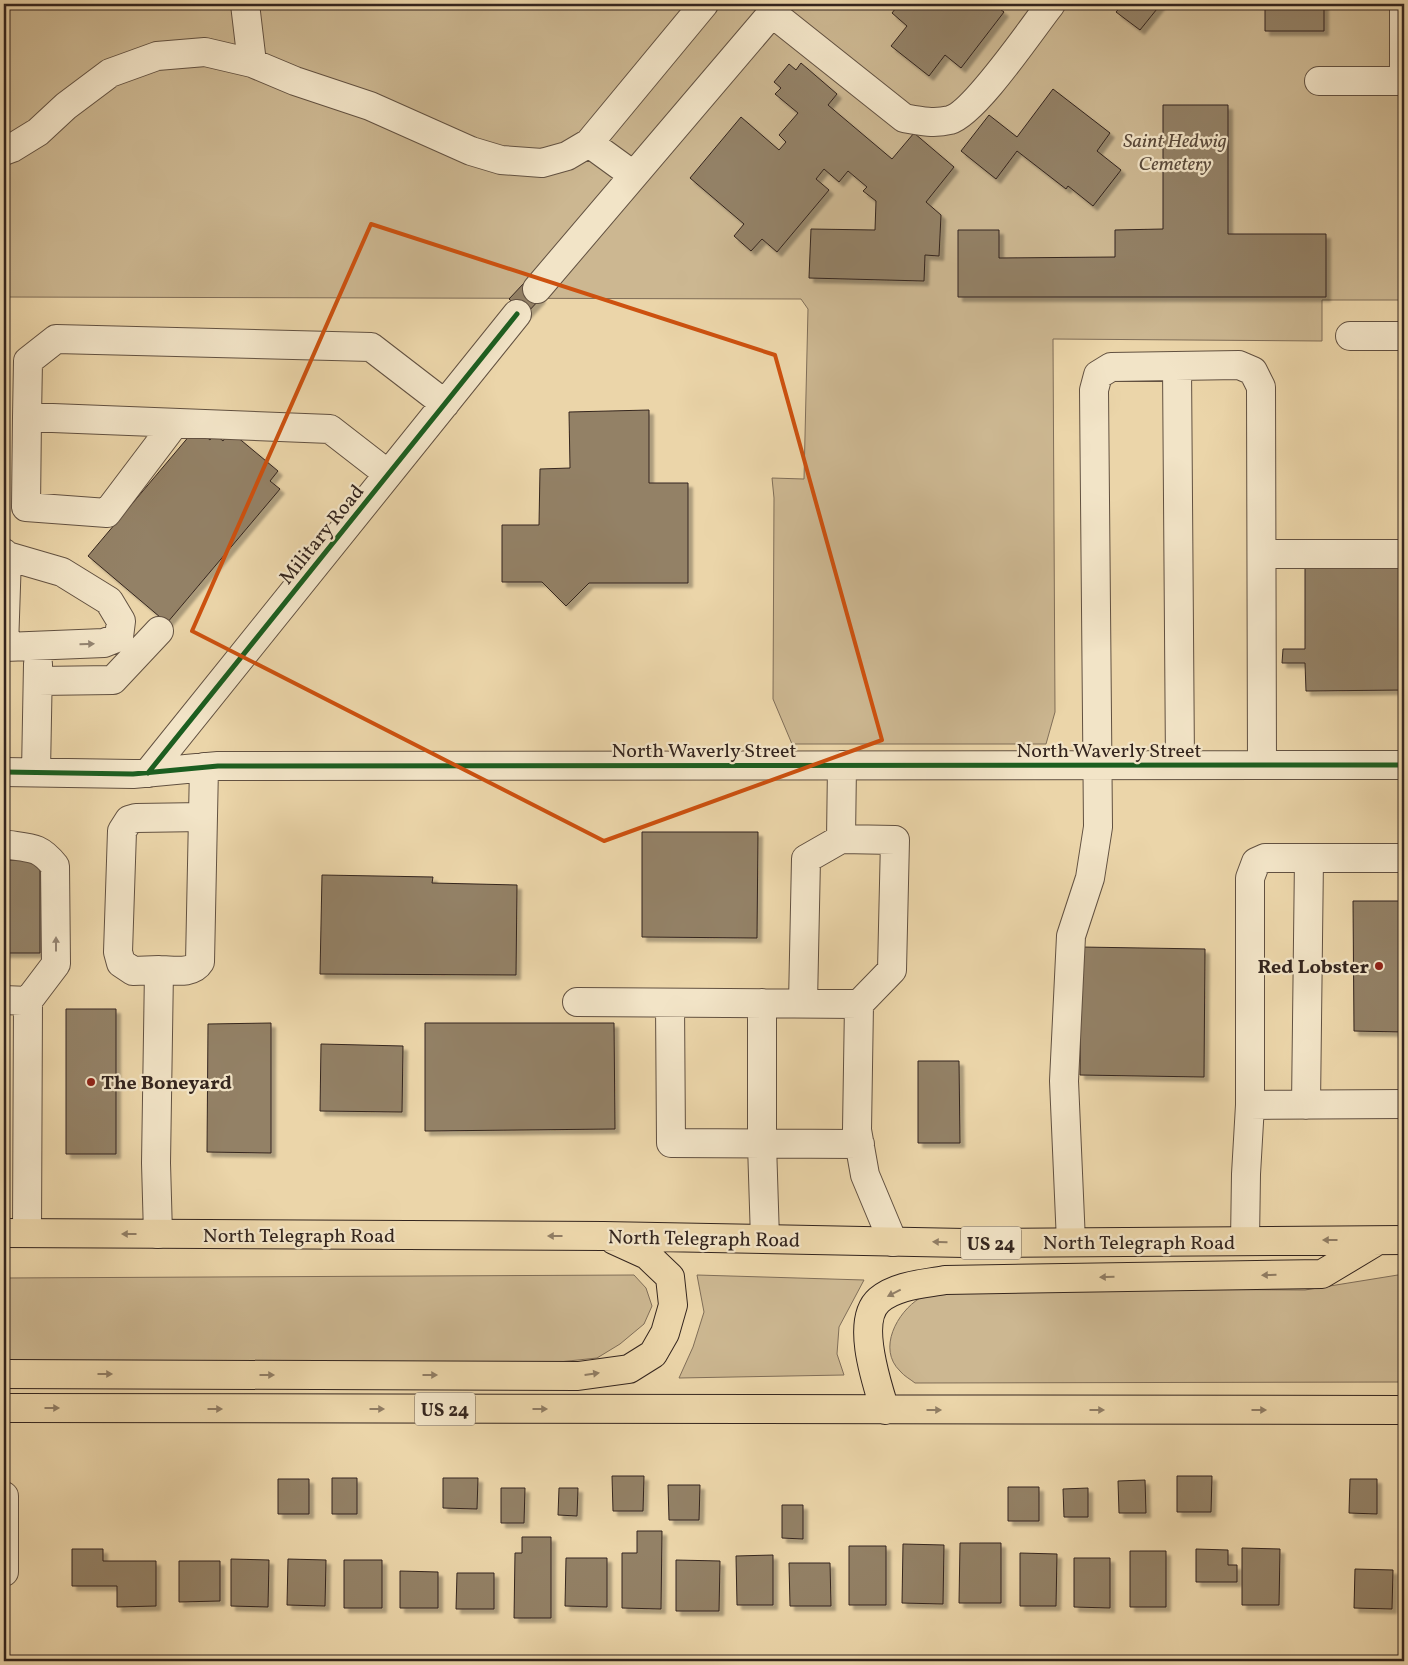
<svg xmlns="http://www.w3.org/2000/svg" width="1408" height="1665" viewBox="0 0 1408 1665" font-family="Vollkorn,serif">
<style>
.green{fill:#ccb791;stroke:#806e58}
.building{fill:#938166;stroke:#34251e;filter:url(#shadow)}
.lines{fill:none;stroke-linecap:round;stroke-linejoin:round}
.minor-casing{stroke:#625141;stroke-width:30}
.major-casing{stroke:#34251e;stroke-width:30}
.minor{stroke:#f2e4c7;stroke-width:28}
.major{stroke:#ebd5a9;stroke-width:28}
.cycleway-casing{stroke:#f2e4c7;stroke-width:8}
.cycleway{stroke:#1b5e20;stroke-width:5}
.oneway{fill:#938472}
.oneway2{fill:#907d64}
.marked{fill:none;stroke:#cd510f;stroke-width:4;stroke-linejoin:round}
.poi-dot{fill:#8f2418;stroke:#f2e4c7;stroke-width:2}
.labels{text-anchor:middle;stroke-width:4.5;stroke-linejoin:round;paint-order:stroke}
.shield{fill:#f2e4c7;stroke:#6d5e51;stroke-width:1}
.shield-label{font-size:19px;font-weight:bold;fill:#34251e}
.park-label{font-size:20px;font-style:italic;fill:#5a4a3b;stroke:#f2e4c7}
.street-label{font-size:20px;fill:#34251e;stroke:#f2e4c7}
.poi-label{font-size:20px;font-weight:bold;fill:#34251e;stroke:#f2e4c7;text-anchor:end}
</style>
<defs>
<filter id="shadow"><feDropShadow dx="4.5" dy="4.5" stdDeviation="1" flood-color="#0004"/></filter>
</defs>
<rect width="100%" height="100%" fill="#ebd5a9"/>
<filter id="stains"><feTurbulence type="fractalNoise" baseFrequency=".004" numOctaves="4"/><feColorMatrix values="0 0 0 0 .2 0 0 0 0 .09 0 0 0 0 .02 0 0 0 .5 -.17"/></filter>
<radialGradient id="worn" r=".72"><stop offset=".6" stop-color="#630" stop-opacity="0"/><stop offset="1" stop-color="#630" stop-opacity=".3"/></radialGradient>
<path class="green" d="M 4,4 L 1404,4 L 1404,300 L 1322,300 L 1322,341 L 1053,339 L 1055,712 L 1046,744 L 792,744 L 773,699 L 774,498 L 772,478 L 804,479 L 808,309 L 801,299 L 4,297 Z
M 1404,1274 L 1404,1382 L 915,1383 C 910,1379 904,1376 900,1371 C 877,1349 897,1312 920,1298 C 930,1292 942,1290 954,1288 L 1305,1290 Z
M 634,1275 L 646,1288 L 652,1306 L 644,1324 L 620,1344 L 597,1358 L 549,1363 L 4,1365 L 4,1278 Z
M 697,1275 L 864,1280 L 839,1327 L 837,1354 L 844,1375 L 679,1378 L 693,1347 L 704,1312 Z"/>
<path class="building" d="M 899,4 L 993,4 L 1004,12 L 961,68 L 945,55 L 929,76 L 891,46 L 907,26 L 892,13 Z
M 1123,4 L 1161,4 L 1140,30 L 1116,12 Z
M 1265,4 L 1324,4 L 1324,31 L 1265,31 Z
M 801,63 L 837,94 L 828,105 L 892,159 L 914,133 L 954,167 L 926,202 L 941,215 L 939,256 L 925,255 L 924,281 L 809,278 L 811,229 L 875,230 L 876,201 L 863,191 L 867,187 L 848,171 L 839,182 L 824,169 L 816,179 L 829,190 L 777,252 L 762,239 L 751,251 L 734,236 L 744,224 L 690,178 L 741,117 L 779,150 L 786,142 L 779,135 L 798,113 L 775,94 L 781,88 L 774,82 L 789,64 L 796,70 Z
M 1053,89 L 1110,133 L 1097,151 L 1121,170 L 1093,206 L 1068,186 L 1066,189 L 1017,151 L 996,179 L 961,151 L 989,115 L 1017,137 Z
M 1163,105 L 1228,105 L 1228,234 L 1326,234 L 1326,297 L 958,297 L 958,230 L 999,230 L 999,258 L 1115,257 L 1115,230 L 1163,229 Z
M 524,283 L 541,298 L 526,314 L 509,299 Z
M 649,410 L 649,483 L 688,483 L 688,583 L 589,583 L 566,606 L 542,582 L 502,582 L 502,525 L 539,525 L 540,469 L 570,468 L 569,412 Z
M 196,428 L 210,440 L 215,434 L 223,441 L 230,431 L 278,471 L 270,481 L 280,489 L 167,623 L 88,556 Z
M 1404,563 L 1404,690 L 1306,691 L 1305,663 L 1282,663 L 1283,649 L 1305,649 L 1305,564 Z
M 4,832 L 9,832 L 9,860 L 31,860 L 40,869 L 40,953 L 4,953 L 4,957 Z
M 642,832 L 758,832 L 757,938 L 642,937 Z
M 322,875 L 433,877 L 432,883 L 517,885 L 516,975 L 320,974 Z
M 1353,901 L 1404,901 L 1404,1032 L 1354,1031 Z
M 1081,947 L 1205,949 L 1204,1077 L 1080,1075 Z
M 66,1009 L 116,1009 L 116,1154 L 66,1154 Z
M 271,1023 L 271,1153 L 207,1152 L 208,1024 Z
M 425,1023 L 614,1023 L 615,1129 L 425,1131 Z
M 321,1044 L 403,1046 L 402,1112 L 320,1111 Z
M 918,1061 L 959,1061 L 960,1143 L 918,1143 Z
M 612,1476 L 644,1476 L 643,1511 L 613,1511 Z
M 1177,1476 L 1212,1476 L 1211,1512 L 1177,1512 Z
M 1399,1477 L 1404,1477 L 1404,1514 L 1399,1514 Z
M 332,1478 L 357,1478 L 357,1514 L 332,1514 Z
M 443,1478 L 478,1478 L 477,1509 L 443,1508 Z
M 278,1479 L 309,1479 L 309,1514 L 278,1514 Z
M 1350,1479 L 1377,1479 L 1377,1514 L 1349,1513 Z
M 1145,1480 L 1146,1513 L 1119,1513 L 1118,1481 Z
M 668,1485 L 700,1485 L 699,1520 L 669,1520 Z
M 1008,1487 L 1039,1487 L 1039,1521 L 1008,1521 Z
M 501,1488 L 525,1488 L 524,1523 L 501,1523 Z
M 559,1488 L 578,1488 L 577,1516 L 558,1515 Z
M 1088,1488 L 1088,1517 L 1064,1517 L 1063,1489 Z
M 782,1505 L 803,1505 L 803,1539 L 782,1538 Z
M 637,1531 L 662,1531 L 661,1609 L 622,1608 L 622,1553 L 637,1553 Z
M 522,1537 L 551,1537 L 551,1618 L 514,1618 L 515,1553 L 522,1553 Z
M 960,1543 L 1001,1543 L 1001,1603 L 959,1603 Z
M 903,1544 L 944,1545 L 943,1604 L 902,1603 Z
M 849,1546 L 886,1546 L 886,1605 L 849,1605 Z
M 1242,1548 L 1280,1549 L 1279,1605 L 1242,1605 Z
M 72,1549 L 103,1549 L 103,1561 L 156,1561 L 156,1606 L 117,1607 L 117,1586 L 72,1586 Z
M 1196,1549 L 1228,1550 L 1228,1565 L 1237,1565 L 1237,1582 L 1196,1582 Z
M 1130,1551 L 1166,1551 L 1166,1607 L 1130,1607 Z
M 1020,1553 L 1057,1554 L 1056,1606 L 1020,1606 Z
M 773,1555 L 773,1605 L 737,1605 L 736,1556 Z
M 566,1558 L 607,1558 L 607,1607 L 565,1606 Z
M 1074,1558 L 1110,1558 L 1110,1608 L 1074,1607 Z
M 231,1559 L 269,1560 L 268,1607 L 231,1606 Z
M 288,1559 L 326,1560 L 325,1606 L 287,1605 Z
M 344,1560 L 382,1560 L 382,1608 L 344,1608 Z
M 676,1560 L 720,1561 L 719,1611 L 676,1611 Z
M 179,1561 L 220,1561 L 220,1601 L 179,1602 Z
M 789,1563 L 830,1563 L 831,1606 L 790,1606 Z
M 1355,1569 L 1393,1570 L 1392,1609 L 1354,1608 Z
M 400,1571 L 438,1572 L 438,1608 L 400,1608 Z
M 457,1573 L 494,1573 L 494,1609 L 456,1609 Z"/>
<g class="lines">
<g class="minor-casing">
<path id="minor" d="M 245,4 L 252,63
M 1319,81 L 1404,81
M 1404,81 L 1404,4
M 589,143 L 633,175
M 4,151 L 12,148 L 38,132 L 66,106 L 110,73 L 157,56 L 205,52 L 252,63 L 295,81 L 370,106 L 471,151 L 501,160 L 542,163 L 567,156 L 589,143 L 704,4
M 537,289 L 772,13 L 904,118 C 920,121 934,124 950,120 C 975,113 1032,28 1051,4
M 1350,336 L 1404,336
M 1177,366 L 1180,765
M 27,417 L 26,507 L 107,513 L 175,423
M 388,474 L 330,429 L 27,417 L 28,361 L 56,339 L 371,347 L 445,404
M 4,553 L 7,556 L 4,647
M 1262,554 L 1404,554
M 5,647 L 104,643 L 119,637 L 121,621 L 109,601 L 62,572 L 7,556
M 38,681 L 113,680 L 159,631
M 842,765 L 841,839 L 895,840 L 892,970 L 859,1004
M 4,772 L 133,774 L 218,766 L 1404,765
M 36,772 L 38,664
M 148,773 L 517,314
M 9,845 C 32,848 40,847 55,866 L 56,964 L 28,1001 L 27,1233
M 1309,858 L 1404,858
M 159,970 L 133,971 L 121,963 L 118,952 L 122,831 L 129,820 L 136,818 L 203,817
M 4,1000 L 28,1001
M 577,1002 L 859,1004 L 857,1130 L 865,1175 L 893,1242
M 670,1003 L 671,1143 L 860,1144
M 762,1003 L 762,1144 L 765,1239
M 803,1003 L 806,859 L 841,839
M 1250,1105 L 1250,878 L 1256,862 L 1265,858 L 1309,858 L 1306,1105
M 158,1234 L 156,1163 L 159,970 C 173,970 192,975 200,962 L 204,767
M 1245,1241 L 1246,1174 L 1250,1105 L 1404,1104
M 1071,1242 L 1064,1081 L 1071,936 L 1090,878 L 1098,827 L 1094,390 L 1098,375 L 1111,367 L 1239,365 L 1253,371 L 1261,387 L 1262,765
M 4,1496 L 4,1572"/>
</g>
<g class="major-casing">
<path id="major" d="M 4,1233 L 604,1236 L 965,1243 L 1404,1240
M 4,1374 L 578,1376 L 629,1369 L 653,1354 L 665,1333 L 673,1305 L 670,1277 L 647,1255 L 614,1240
M 4,1408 L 1404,1410
M 885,1410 C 877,1384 855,1321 879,1300 C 897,1285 924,1284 945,1280 L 1322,1274 L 1377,1241"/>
</g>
<use href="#minor" class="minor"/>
<use href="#major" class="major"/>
<g class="cycleway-casing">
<path id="cycleway" d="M 4,772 L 133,774 L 218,766 L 1404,765
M 148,773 L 517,314"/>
</g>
<use href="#cycleway" class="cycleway"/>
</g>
<defs><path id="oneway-solid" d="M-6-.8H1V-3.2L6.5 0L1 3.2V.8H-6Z" transform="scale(1.25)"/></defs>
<g class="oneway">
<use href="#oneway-solid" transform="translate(87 644) rotate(-2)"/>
<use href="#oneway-solid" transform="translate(56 944) rotate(-90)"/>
</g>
<g class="oneway2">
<use href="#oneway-solid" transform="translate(129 1234) rotate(-180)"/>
<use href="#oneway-solid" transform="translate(555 1236) rotate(-180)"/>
<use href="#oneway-solid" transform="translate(1330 1240) rotate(180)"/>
<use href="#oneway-solid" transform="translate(940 1242) rotate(-179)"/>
<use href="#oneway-solid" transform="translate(1269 1275) rotate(179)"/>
<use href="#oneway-solid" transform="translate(1107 1277) rotate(179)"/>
<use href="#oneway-solid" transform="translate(894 1293) rotate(153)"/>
<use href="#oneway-solid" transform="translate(105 1374)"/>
<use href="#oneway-solid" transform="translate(592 1374) rotate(-8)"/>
<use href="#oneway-solid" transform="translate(267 1375)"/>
<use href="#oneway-solid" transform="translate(430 1375)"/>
<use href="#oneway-solid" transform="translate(52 1408)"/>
<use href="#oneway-solid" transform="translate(215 1409)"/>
<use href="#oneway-solid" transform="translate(377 1409)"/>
<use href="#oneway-solid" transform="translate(540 1409)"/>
<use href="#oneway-solid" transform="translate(934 1410)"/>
<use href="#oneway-solid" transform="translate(1097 1410)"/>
<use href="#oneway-solid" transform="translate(1259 1410)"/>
</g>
<path class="marked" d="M 371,224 L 775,355 L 882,740 L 604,841 L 192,631 Z"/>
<g class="poi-dot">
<circle cx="1379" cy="966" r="5"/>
<circle cx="91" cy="1082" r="5"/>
</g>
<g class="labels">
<g class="shield">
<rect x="961" y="1226.5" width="60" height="33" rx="4"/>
<rect x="415" y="1392.5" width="60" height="33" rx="4"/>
</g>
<g class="shield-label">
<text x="991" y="1250">US 24</text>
<text x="445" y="1416">US 24</text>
</g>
<g class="park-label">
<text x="1175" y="147">Saint Hedwig<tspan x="1175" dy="23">Cemetery</tspan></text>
</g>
<g class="street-label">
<text transform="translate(321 534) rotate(-51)" y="7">Military Road</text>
<text x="704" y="757">North Waverly Street</text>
<text x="1109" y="757">North Waverly Street</text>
<text x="299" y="1242">North Telegraph Road</text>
<text transform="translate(704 1238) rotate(1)" y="7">North Telegraph Road</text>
<text x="1139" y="1249">North Telegraph Road</text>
</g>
<g class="poi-label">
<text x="1369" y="973">Red Lobster</text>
<text x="101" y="1089" text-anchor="start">The Boneyard</text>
</g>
</g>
<rect width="1408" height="1665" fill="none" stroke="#ebd5a9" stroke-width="20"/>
<rect x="5" y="5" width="1398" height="1655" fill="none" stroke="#34251e" stroke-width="2.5"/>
<rect x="10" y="10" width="1388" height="1645" fill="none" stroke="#34251e"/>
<rect width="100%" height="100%" filter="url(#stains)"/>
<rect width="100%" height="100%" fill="url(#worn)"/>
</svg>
